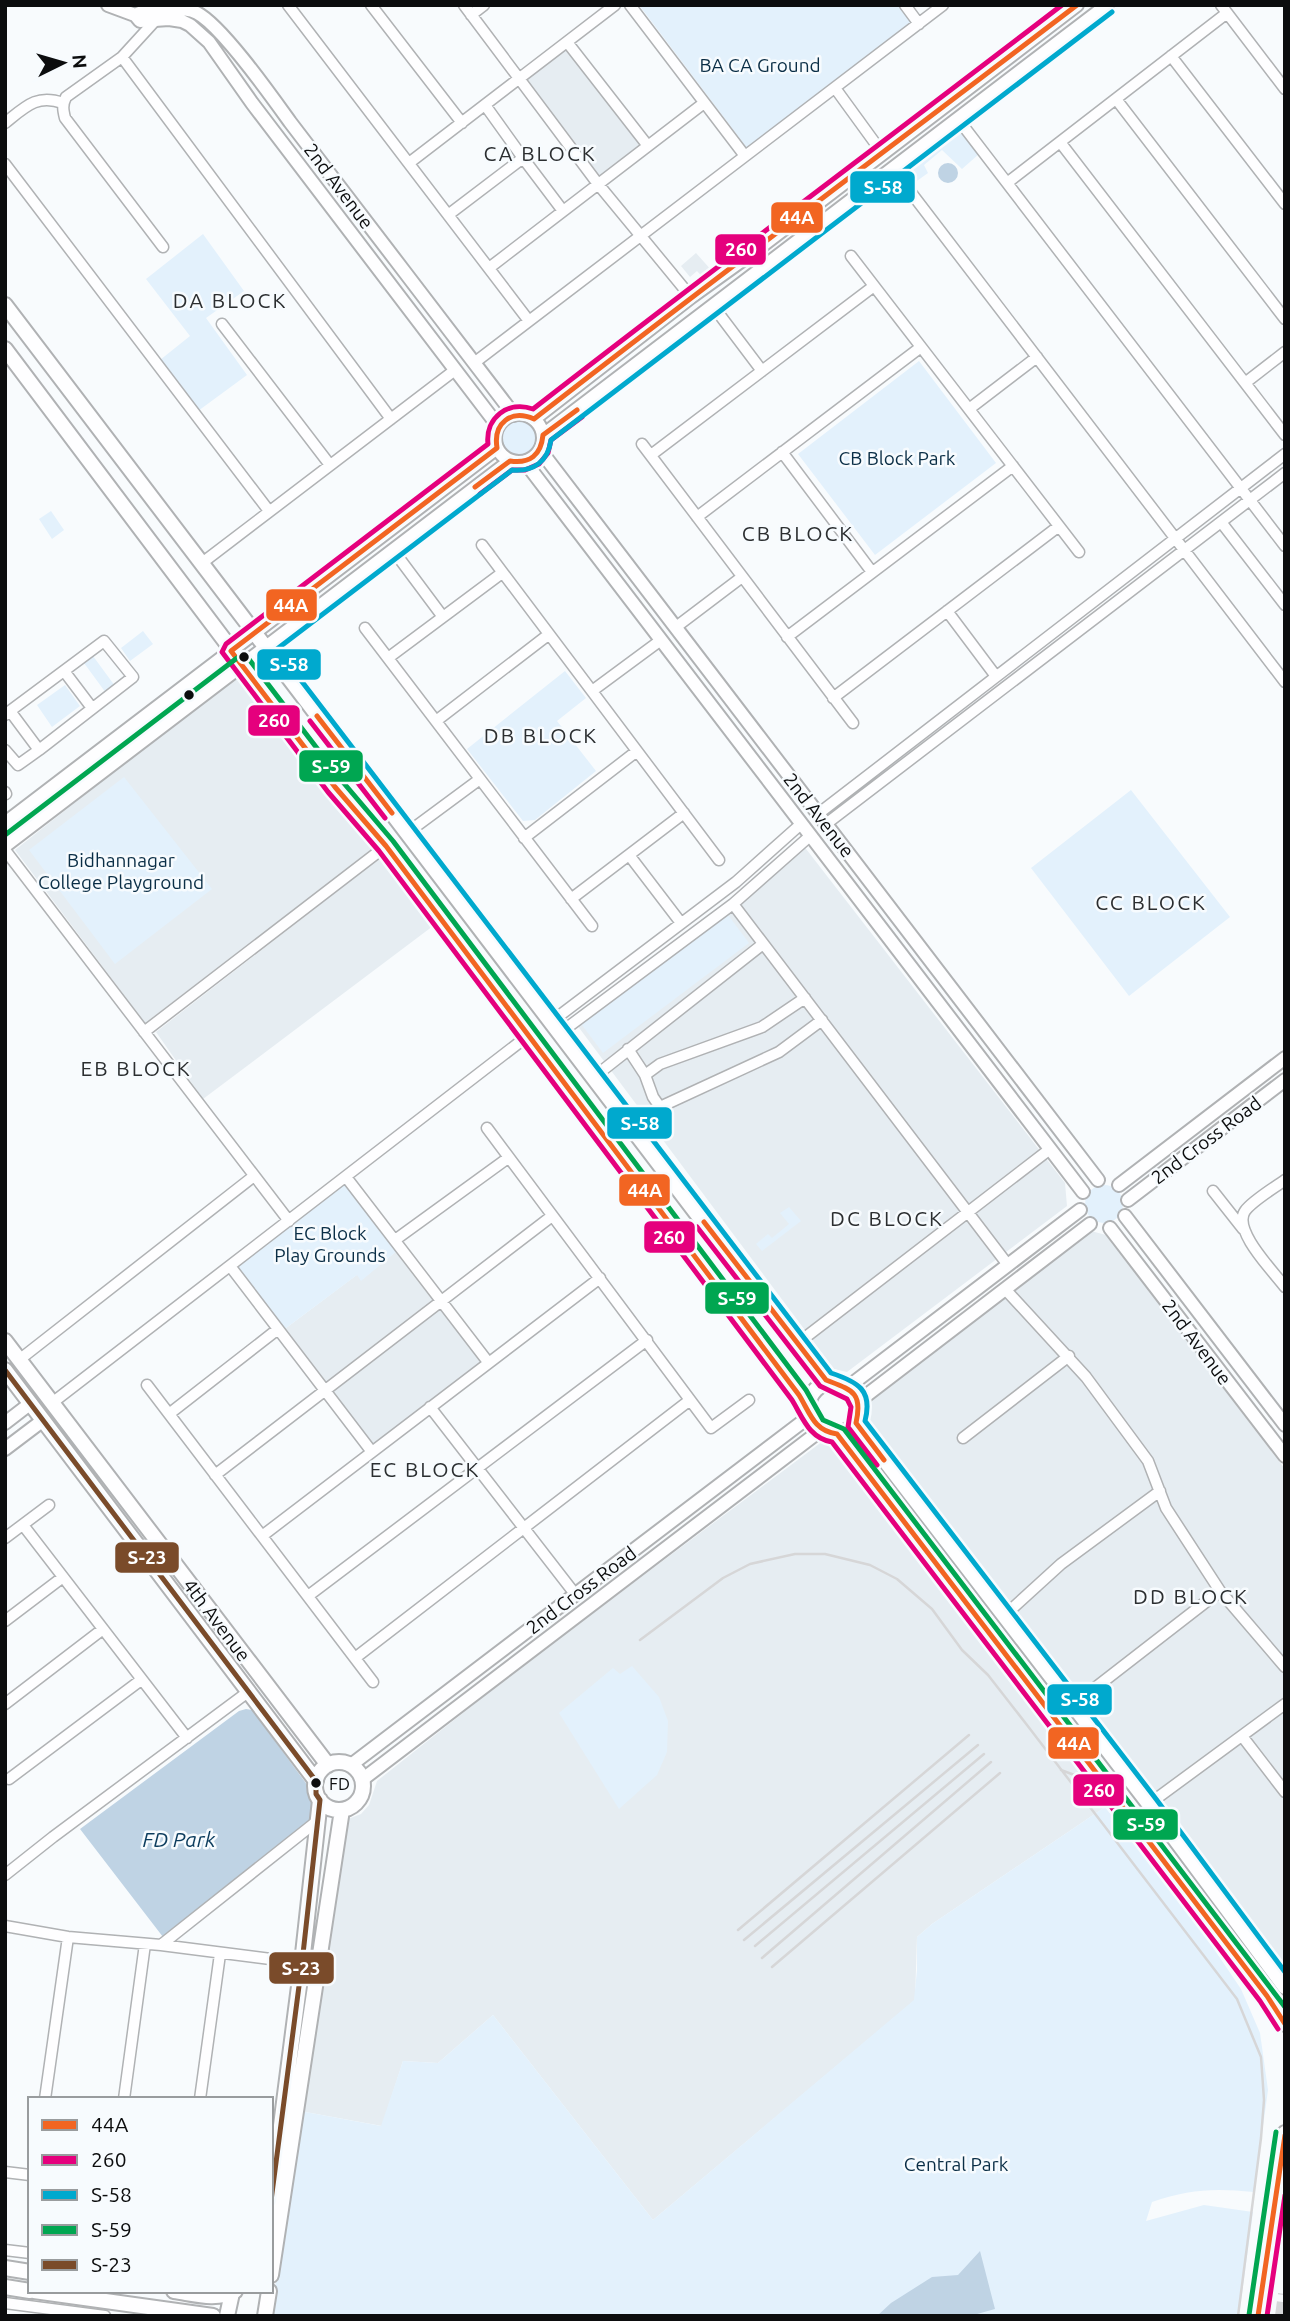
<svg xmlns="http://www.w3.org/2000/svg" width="1290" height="2321" viewBox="0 0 1290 2321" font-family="Ubuntu,sans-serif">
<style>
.built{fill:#e6edf2}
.green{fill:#e3f1fc}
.water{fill:#bfd3e4}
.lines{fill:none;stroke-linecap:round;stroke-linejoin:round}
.secondary-tunnel{stroke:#d5d7d9;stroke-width:14;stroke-dasharray:14 7;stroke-linecap:butt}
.minor-casing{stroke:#b0b2b4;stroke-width:13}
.tertiary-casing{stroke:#b0b2b4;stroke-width:16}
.secondary-casing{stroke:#b0b2b4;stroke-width:18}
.minor{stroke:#fefeff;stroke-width:10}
.tertiary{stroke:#fefeff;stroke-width:12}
.secondary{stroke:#fefeff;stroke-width:14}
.rail{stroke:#d6d6d7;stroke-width:2.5}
.bus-1-casing{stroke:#f7fbfe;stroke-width:10}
.bus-2-casing{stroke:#f7fbfe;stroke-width:10}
.bus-3-casing{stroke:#f7fbfe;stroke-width:10}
.bus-4-casing{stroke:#f7fbfe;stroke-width:10}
.bus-5-casing{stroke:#f7fbfe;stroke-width:10}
.bus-1{stroke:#f26522;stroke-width:5}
.bus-2{stroke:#e5007d;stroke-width:5}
.bus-3{stroke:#00a9ce;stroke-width:5}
.bus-4{stroke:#00a651;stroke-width:5}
.bus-5{stroke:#7a4b2a;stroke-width:5}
.bus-dot{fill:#0c0d0e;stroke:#f7fbfe;stroke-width:2.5}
.labels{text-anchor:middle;stroke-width:5;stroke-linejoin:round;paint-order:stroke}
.bus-label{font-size:17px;fill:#0c0d0e;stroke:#f7fbfe;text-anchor:start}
.park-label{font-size:19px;fill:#0a2e46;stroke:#f7fbfe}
.street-label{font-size:19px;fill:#0c0d0e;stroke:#f7fbfe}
.neighbourhood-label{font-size:21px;letter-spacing:2px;fill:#2b2e30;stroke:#f7fbfe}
.water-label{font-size:21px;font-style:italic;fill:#0c3c5d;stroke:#f7fbfe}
.line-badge{stroke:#f7fbfe;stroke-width:2.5}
.badge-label{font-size:19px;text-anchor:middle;font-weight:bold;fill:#fff}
</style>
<rect width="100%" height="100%" fill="#f8fbfd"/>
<path class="built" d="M 567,45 L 645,145 L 598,179 L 524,78 Z
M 696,253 L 713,272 L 705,280 L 697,271 L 690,277 L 681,266 Z
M 241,671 L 378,846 L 145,1023 L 15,850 Z
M 803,845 L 1065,1183 L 1067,1206 L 847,1372 L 834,1369 L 577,1025 L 578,1016 Z
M 384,855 L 437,923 L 203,1099 L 156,1032 Z
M 1091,1231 L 1106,1235 L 1285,1469 L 1285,1969 L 866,1422 L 867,1404 Z
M 398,1250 L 438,1301 L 326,1388 L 282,1331 L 358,1274 L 361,1280 Z
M 442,1304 L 486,1362 L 373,1447 L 328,1391 Z
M 823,1441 L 839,1444 L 1105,1807 L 932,1924 L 917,1937 L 915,2000 L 653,2220 L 493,2015 L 438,2063 L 403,2061 L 382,2126 L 300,2111 L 348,1819 L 361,1814 L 369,1805 L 377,1781 L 525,1664 Z"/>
<path class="green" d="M 639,5 L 899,5 L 913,23 L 747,148 Z
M 957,123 L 979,154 L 962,169 L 942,150 L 924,165 L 928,173 L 914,183 L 901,166 Z
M 203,234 L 244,291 L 206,318 L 247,375 L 198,411 L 160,360 L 190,336 L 146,279 Z
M 919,361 L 996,463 L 875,555 L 798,454 Z
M500 439a19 19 0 1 1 38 0a19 19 0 1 1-38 0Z
M 51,511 L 64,530 L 52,539 L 39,519 Z
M 143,631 L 153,644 L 130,661 L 121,648 Z
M 93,656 L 115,686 L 106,693 L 84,663 Z
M 565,671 L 586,698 L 557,721 L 596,771 L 535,820 L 523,821 L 467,749 Z
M 65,685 L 80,706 L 52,727 L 37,705 Z
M 124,777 L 212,889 L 115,964 L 29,850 Z
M 1131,790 L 1230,917 L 1129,996 L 1031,868 Z
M 725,911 L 749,943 L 603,1053 L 579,1021 Z
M 346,1181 L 398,1250 L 361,1281 L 357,1275 L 282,1331 L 233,1267 Z
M1085 1204a19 19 0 1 1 38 0a19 19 0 1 1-38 0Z
M 789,1207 L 801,1221 L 762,1251 L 756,1244 L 768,1234 L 772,1238 L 789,1224 L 780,1213 Z
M 632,1666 L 659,1697 L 668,1721 L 667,1752 L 657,1775 L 619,1809 L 559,1713 L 613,1668 L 620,1674 Z
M 1105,1807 L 1189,1912 L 1241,1989 L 1260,2033 L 1268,2090 L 1254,2192 C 1215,2188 1189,2189 1152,2202 L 1146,2221 L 1204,2205 L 1253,2212 L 1239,2316 L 271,2316 L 300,2111 L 381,2126 L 403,2061 L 438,2063 L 493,2015 L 653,2220 L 914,2000 L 917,1970 L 917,1937 L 932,1924 Z"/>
<path class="water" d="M938 173a10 10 0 1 1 20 0a10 10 0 1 1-20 0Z
M 246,1709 L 252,1710 L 311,1790 C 314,1804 313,1818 306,1831 L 163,1937 L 80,1829 L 239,1711 Z
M 980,2251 L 995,2309 L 970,2316 L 877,2316 L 891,2303 L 932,2277 L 958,2275 Z"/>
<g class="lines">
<path class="secondary-tunnel" d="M 1282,2316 L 1285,2294"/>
<g class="minor-casing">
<path id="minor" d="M 288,5 L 529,321
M 371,5 L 462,123
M 464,5 L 598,184 L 691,297
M 630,5 L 745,156
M 905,5 L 919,24
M 1221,5 L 1285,89
M 471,15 L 484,5
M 154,22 L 122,57 L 66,97 C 62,105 63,110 65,118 L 163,247
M 567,42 L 648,146
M 1171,56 L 1285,204
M 122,57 L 391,419
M 835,88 L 883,154
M 1116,99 L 1285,319
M 485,105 L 523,158
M 958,119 L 1285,546
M 5,123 C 26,106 37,94 63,103
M 1060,142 L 1285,435
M 409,163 L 615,5
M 5,164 L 269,511
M 893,169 L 1285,682
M 1007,183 L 1227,13
M 448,215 L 523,158 L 563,211
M 851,256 L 1079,552
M 489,268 L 704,103
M 713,306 L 762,371
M 222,324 L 330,465
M 474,363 L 943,5
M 1245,383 L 1285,352
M 969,409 L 1037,357
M 642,444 L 853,723
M 782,452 L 872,572
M 651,455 L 874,286
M 697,517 L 921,347
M 1221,522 L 1285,605
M 482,545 L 719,860
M 393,550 L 443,617
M 202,563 L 455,370
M 947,611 L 995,675
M 676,627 L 742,577
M 365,628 L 592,926
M 787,637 L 1013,466
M 388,658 L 502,573
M 64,671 L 92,708
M 592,691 L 661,640
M 833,698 L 1059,526
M 5,715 L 10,711 L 104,641 L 133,677 L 39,750 L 10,711
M 436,721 L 548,635
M 5,750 L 18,765 L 39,750
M 5,792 L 6,794
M 818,814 L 1285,454
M 826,824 L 1285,473
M 407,833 L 480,779
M 524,838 L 637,751
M 5,850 L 289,1221
M 629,855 L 681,923
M 571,899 L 684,813
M 733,904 L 1008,1265
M 805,998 L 762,1027 L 660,1064 L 645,1075 L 653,1097 L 660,1107 L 779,1052 L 822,1020
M 551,1022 L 736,882 L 801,824
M 144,1032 L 386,846
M 560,1033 L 733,904 L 810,836
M 628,1049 L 645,1075
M 594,1077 L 763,944
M 487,1128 L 711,1428 L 749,1400
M 346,1177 L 488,1362
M 1285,1180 C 1274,1188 1252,1201 1245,1211 C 1232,1230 1273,1271 1285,1287
M 1213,1191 L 1243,1229
M 395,1240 L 508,1158
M 230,1266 L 372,1452
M 1005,1289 L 1086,1377 L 1148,1461 L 1166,1508 L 1220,1591 L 1285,1667
M 798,1343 L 1050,1149
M 19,1360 L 254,1176
M 147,1385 L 373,1682
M 52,1403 L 529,1035
M 430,1407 L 575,1594
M 169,1414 L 278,1329
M 963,1438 L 1069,1356
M 215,1475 L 552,1216
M 23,1525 L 187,1738
M 262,1536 L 600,1278
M 5,1538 L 49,1505
M 308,1596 L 647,1340
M 1004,1616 L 1061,1564 L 1160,1491
M 5,1621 L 63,1577
M 355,1658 L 690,1400
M 5,1704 L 103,1629
M 1073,1705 L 1220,1591
M 1242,1736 L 1285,1792
M 9,1779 L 141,1680
M 1149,1804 L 1285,1704
M 5,1875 L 53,1837 L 248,1692
M 5,1926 L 68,1937 L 161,1945 L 302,1963
M 161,1945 L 316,1822
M 45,2099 L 68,1937
M 124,2099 L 145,1944
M 200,2099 L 220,1954
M 5,2172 L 30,2175
M 5,2250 L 30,2253
M 5,2303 L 105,2316"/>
</g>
<g class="tertiary-casing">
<path id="tertiary" d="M 108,5 L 135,15 L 140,21 L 169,19 L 182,21 L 190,25 L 209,42 L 252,103 L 498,426
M 135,15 C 147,8 183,6 197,13 C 222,26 272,97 290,122 C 365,220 439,317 514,415
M495 438a24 24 0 1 1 48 0a24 24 0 1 1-48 0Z
M 534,419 L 691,297 L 755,251 L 1077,5
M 543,435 L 1107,5
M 540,450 L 1098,1180
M 525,462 L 1083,1192
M 5,823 L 497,448
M 5,846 L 510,461
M 1119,1185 L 1285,1058
M 1128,1200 L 1285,1080
M 1125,1216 L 1285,1425
M 1110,1228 L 1285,1456
M 848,1387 L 1080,1210
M 859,1401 L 1090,1224
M 5,1423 L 31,1403
M 5,1449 L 42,1421
M 351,1765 L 810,1416
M 363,1779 L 821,1430"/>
</g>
<g class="secondary-casing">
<path id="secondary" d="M 5,305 L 710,1231 L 830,1383
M 5,349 L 335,787 L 386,846 L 470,957 L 808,1408
M 5,1341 L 328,1765
M 5,1370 L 316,1781
M808 1408a26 26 0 1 1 52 0a26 26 0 1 1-52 0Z
M 856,1423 L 1149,1804 L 1285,1987
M 837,1434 L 1267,1996 L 1285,2024
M315 1786a24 24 0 1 1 48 0a24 24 0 1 1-48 0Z
M 271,2203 L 302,1963 L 320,1800
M 5,2268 L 30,2272
M 271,2275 L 342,1810
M 5,2287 L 30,2291
M 34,2291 L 213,2316
M 174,2291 C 195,2294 216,2301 235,2291
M 227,2316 L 232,2293
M 265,2316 L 269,2291
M 1258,2316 L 1285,2133"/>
</g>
<use href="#minor" class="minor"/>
<use href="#tertiary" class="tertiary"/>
<use href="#secondary" class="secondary"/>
<path class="rail" d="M 640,1640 L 723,1578 L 750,1564 L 795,1554 L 825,1554 L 870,1565 L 897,1579 L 932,1609 L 962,1650 L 988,1675 L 1027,1725 L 1237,1999 L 1261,2057 L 1264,2100 L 1261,2138 L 1238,2316
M 1061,1770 L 1085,1779 L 1155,1853
M 738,1930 L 969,1735
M 744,1940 L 978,1745
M 755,1946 L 984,1754
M 762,1958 L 991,1762
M 772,1967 L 1000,1773"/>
<g class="bus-1-casing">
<path id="bus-1" d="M 1077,5 C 896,143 714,279 534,419 C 511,409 493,423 497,448 L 231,651 L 335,787 L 386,846 L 799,1395 C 810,1413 814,1431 837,1434 L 1267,1996 L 1285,2024
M 475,487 L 510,461 C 530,464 541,455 543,435 L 577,410
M 317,716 L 392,813
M 704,1222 L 826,1380 C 852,1390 863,1392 856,1423 L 884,1460
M 1258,2316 L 1285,2135"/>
</g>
<g class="bus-2-casing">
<path id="bus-2" d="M 1062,5 C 886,140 708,273 533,409 C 508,400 485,418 488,444 L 226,644 L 222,652 L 328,792 L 379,851 L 792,1400 C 803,1418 809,1438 832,1442 L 1260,2001 L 1278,2029
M 480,494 L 512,470 L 525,470 L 539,464 L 548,453 L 551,440 L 582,417
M 310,721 L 385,818
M 697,1227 L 820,1386 L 847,1399 L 851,1407 L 848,1427 L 877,1465
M 1267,2316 L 1285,2195"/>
</g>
<g class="bus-3-casing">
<path id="bus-3" d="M 1112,12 L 551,440 C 548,461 534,472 512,470 L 277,649 L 831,1373 C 858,1382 873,1390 865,1421 L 1156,1799 L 1285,1972"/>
</g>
<g class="bus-4-casing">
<path id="bus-4" d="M 5,835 L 237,658 L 242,656 L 248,658 L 342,781 L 393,841 L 806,1390 L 823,1420 L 844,1429 L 1285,2007
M 1249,2315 L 1276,2132"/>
</g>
<g class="bus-5-casing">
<path id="bus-5" d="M 5,1370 L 316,1781 L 316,1794 L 320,1800 L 302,1963 L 271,2201"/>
</g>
<use href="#bus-1" class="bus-1"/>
<use href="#bus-2" class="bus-2"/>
<use href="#bus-3" class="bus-3"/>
<use href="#bus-4" class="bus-4"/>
<use href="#bus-5" class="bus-5"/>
</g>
<g class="bus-dot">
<circle cx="244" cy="657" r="6"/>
<circle cx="189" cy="695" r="6"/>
<circle cx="316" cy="1783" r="6"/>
</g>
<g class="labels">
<g class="bus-label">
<text x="329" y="1790">FD</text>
</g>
<g class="park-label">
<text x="760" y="72">BA CA Ground</text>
<text x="897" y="465">CB Block Park</text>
<text x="121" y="867">Bidhannagar<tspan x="121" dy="22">College Playground</tspan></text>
<text x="330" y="1240">EC Block<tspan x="330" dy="22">Play Grounds</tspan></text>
<text x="956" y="2171">Central Park</text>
</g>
<g class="street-label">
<text transform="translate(339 186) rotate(53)" y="7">2nd Avenue</text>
<text transform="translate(819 815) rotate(52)" y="7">2nd Avenue</text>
<text transform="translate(1206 1140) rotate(-37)" y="7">2nd Cross Road</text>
<text transform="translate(1197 1342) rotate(53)" y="7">2nd Avenue</text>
<text transform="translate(581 1590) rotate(-37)" y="7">2nd Cross Road</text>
<text transform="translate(217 1620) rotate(53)" y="7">4th Avenue</text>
</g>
<g class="neighbourhood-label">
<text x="540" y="161">CA BLOCK</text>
<text x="230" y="308">DA BLOCK</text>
<text x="798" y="541">CB BLOCK</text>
<text x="541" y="743">DB BLOCK</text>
<text x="1151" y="910">CC BLOCK</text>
<text x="136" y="1076">EB BLOCK</text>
<text x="887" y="1226">DC BLOCK</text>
<text x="425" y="1477">EC BLOCK</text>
<text x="1191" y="1604">DD BLOCK</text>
</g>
<g class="water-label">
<text x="179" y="1847">FD Park</text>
</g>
</g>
<g class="line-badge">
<rect x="849" y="170" width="67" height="34" rx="7" fill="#00a9ce"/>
<rect x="770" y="201" width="54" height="33" rx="7" fill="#f26522"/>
<rect x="714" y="233" width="53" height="33" rx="7" fill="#e5007d"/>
<rect x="265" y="588" width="53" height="34" rx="7" fill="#f26522"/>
<rect x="256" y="648" width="66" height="33" rx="7" fill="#00a9ce"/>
<rect x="247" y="704" width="54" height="33" rx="7" fill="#e5007d"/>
<rect x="298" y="749" width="66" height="34" rx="7" fill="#00a651"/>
<rect x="606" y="1106" width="67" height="34" rx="7" fill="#00a9ce"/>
<rect x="618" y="1173" width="53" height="34" rx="7" fill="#f26522"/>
<rect x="643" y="1220" width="53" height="34" rx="7" fill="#e5007d"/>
<rect x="704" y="1281" width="66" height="34" rx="7" fill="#00a651"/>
<rect x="114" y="1541" width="66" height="33" rx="7" fill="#7a4b2a"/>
<rect x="1046" y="1683" width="67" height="33" rx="7" fill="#00a9ce"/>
<rect x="1047" y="1726" width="53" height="34" rx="7" fill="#f26522"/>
<rect x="1072" y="1773" width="53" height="34" rx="7" fill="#e5007d"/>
<rect x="1112" y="1808" width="67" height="33" rx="7" fill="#00a651"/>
<rect x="268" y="1951" width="67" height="34" rx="7" fill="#7a4b2a"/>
</g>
<g class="badge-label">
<text x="883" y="194">S-58</text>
<text x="797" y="224">44A</text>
<text x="741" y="256">260</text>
<text x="291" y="612">44A</text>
<text x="289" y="671">S-58</text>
<text x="274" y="727">260</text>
<text x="331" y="773">S-59</text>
<text x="640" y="1130">S-58</text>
<text x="645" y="1197">44A</text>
<text x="669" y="1244">260</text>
<text x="737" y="1305">S-59</text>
<text x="147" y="1564">S-23</text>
<text x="1080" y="1706">S-58</text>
<text x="1074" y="1750">44A</text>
<text x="1099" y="1797">260</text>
<text x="1146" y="1831">S-59</text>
<text x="301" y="1975">S-23</text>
</g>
<rect width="1290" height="2321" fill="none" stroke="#0c0d0e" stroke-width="14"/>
<rect x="28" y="2097" width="245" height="196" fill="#f7fbfe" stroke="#999c9e" stroke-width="2"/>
<rect x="42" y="2120" width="35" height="10" fill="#f26522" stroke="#999c9e" stroke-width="2"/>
<text x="91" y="2132" font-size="21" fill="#0c0d0e">44A</text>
<rect x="42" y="2155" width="35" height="10" fill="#e5007d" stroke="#999c9e" stroke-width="2"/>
<text x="91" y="2167" font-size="21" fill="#0c0d0e">260</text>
<rect x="42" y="2190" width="35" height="10" fill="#00a9ce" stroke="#999c9e" stroke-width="2"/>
<text x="91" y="2202" font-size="21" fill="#0c0d0e">S-58</text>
<rect x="42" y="2225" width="35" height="10" fill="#00a651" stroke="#999c9e" stroke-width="2"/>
<text x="91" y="2237" font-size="21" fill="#0c0d0e">S-59</text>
<rect x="42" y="2260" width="35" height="10" fill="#7a4b2a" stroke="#999c9e" stroke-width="2"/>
<text x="91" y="2272" font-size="21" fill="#0c0d0e">S-23</text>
<g transform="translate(63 63) rotate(85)" stroke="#f7fbfe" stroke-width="5" paint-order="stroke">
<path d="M0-5L12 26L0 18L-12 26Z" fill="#0c0d0e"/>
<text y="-10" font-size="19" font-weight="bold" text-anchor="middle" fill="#0c0d0e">N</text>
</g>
</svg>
